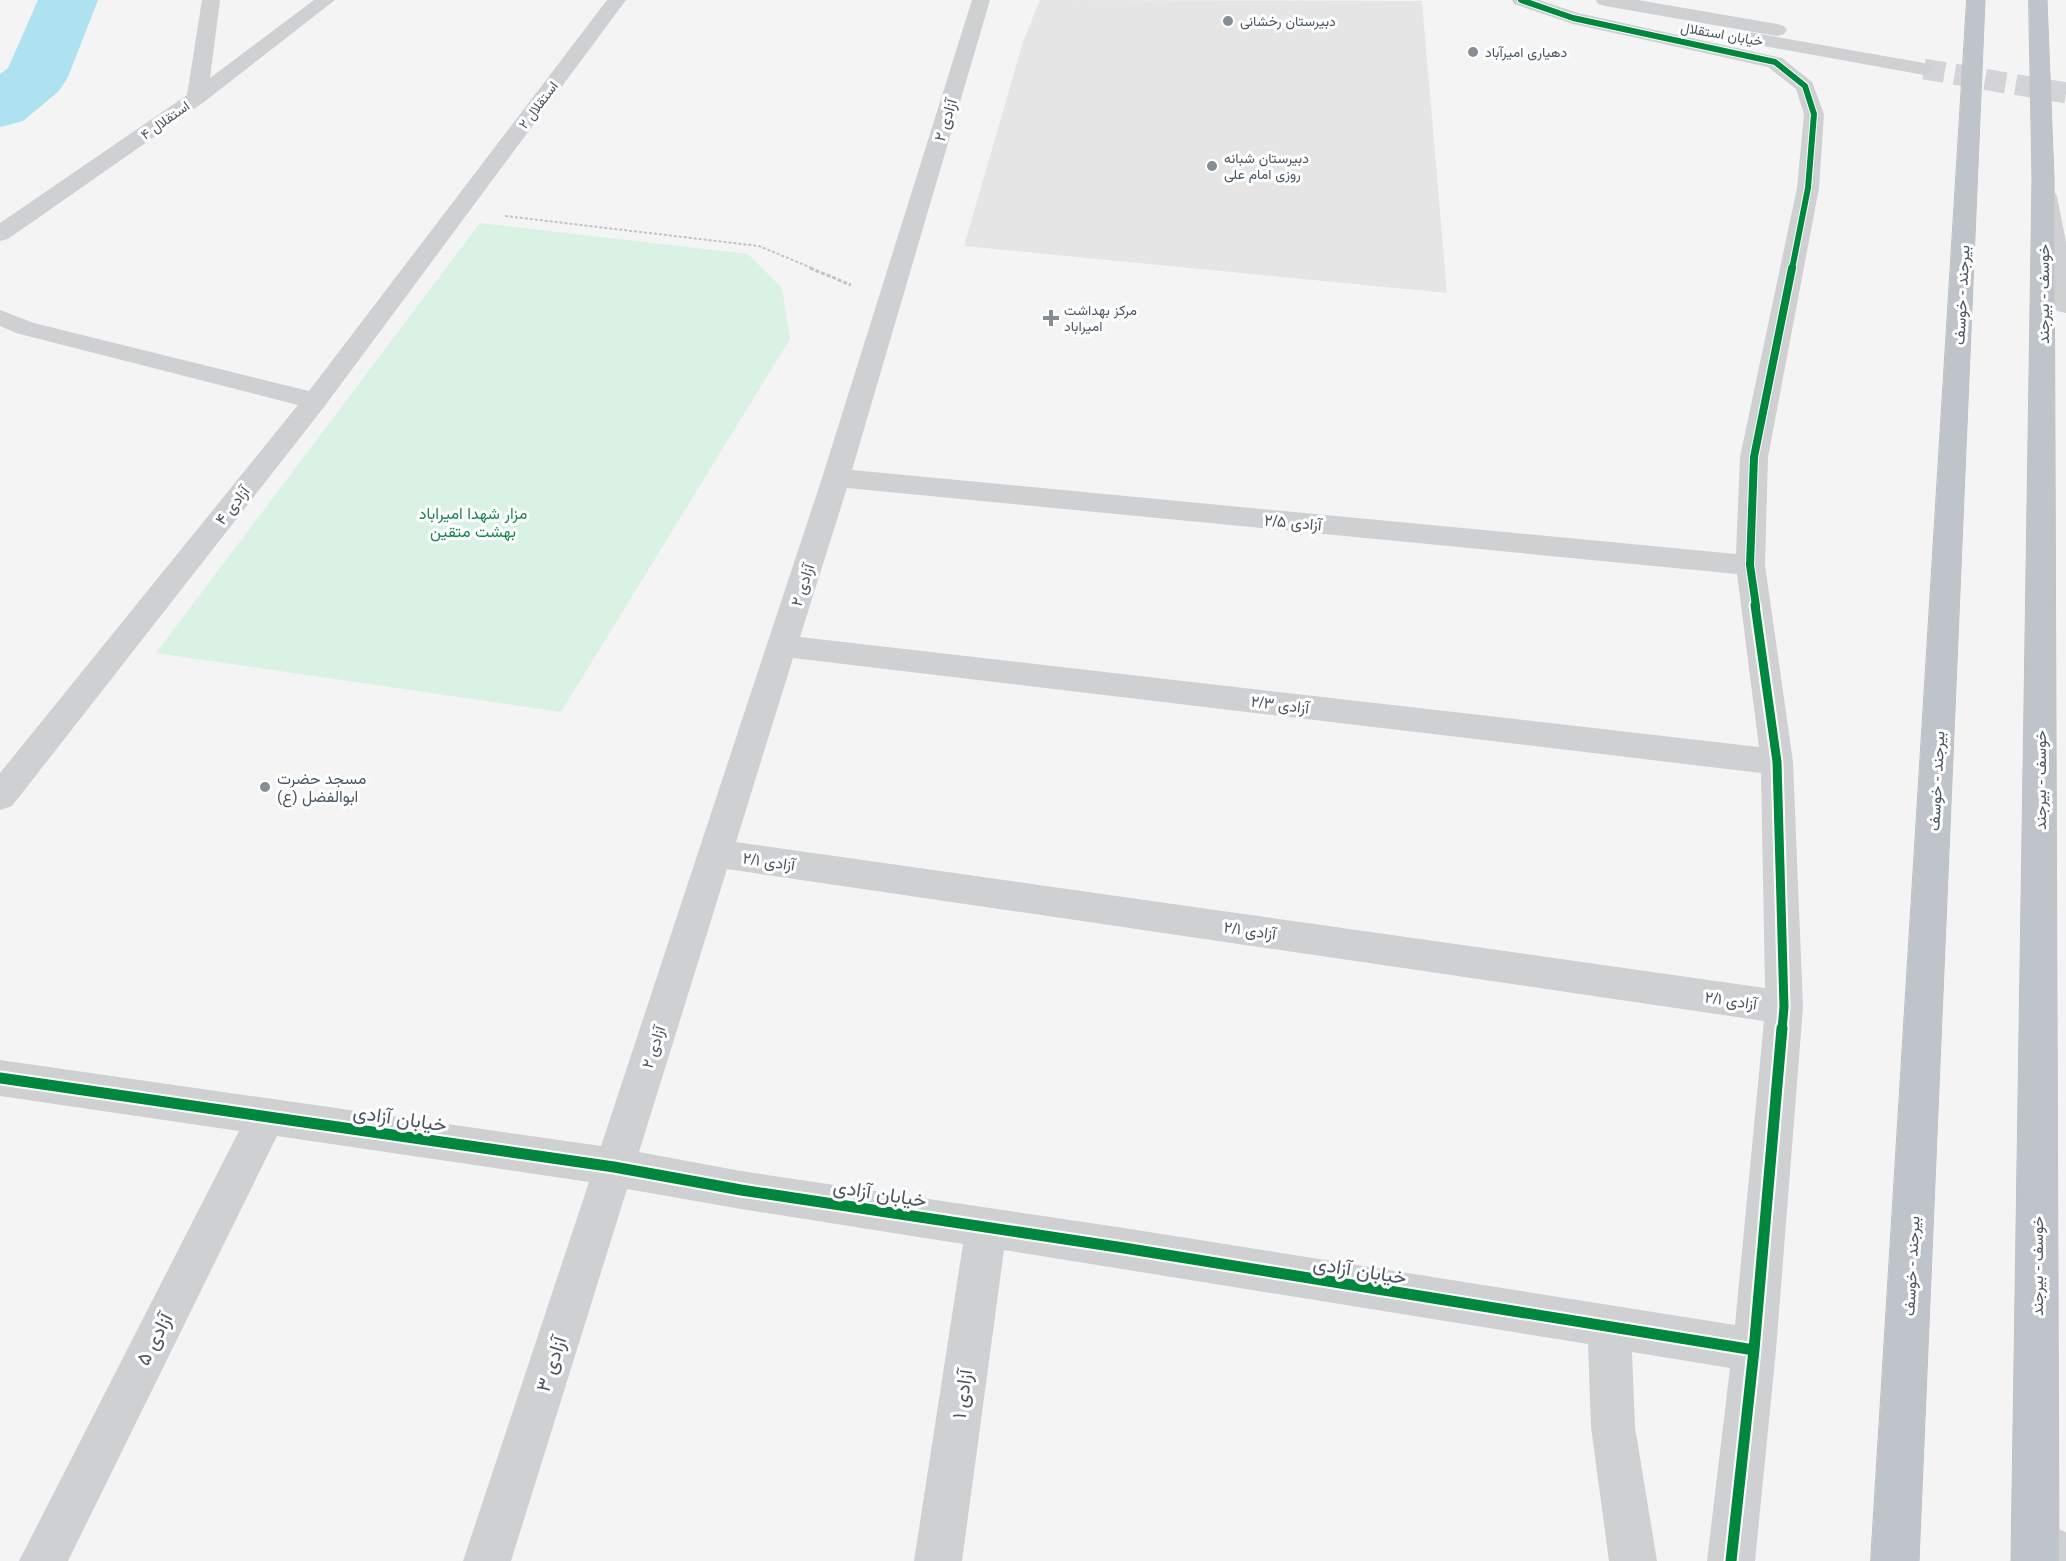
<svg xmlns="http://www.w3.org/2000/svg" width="2066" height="1561" viewBox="0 0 2066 1561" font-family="Arial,Vazirmatn,sans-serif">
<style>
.education{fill:#e6e5e6}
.green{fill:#d9f2e3}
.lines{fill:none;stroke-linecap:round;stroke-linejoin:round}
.river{fill:#aee2f0;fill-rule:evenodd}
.minor-tunnel{stroke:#d2d4d7;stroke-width:21;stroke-dasharray:21 10;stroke-linecap:butt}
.highway-casing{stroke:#b9bec3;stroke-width:1}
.path-far1{stroke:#bcc7c4;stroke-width:2;stroke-dasharray:3 2;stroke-linecap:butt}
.path{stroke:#bcc7c4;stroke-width:3;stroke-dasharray:4 2;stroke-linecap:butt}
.minor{fill:#ced0d2;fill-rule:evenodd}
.highway{fill:#bec4c9;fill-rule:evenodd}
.cycleway-far3-casing{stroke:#fff;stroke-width:8}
.cycleway-far2-casing{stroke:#fff;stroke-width:10}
.cycleway-far1-casing{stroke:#fff;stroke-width:13}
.cycleway-casing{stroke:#fff;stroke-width:15}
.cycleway-far3{stroke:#00873e;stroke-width:6}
.cycleway-far2{stroke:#00873e;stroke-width:8}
.cycleway-far1{stroke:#00873e;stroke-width:9}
.cycleway{stroke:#00873e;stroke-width:11}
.poi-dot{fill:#868d94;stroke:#fff;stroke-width:2}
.labels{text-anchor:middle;stroke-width:6;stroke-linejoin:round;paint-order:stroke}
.far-poi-label{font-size:14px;fill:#4a5661;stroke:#fff;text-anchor:start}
.far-street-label{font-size:14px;fill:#4a5661;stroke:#fff}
.street-label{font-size:16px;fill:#4a5661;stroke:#fff}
.park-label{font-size:16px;fill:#17864f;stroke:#fff}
.poi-label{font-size:16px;fill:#4a5661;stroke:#fff;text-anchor:start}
.near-street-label{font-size:20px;fill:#4a5661;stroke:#fff}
</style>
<rect width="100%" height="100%" fill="#f4f4f4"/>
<path class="education" d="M 1040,0 L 1422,1 L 1447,293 L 964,246 L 1023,42 Z"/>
<path class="green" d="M 480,223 L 748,254 L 782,288 L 790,339 L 561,712 L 156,653 Z"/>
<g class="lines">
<path class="river" d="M 38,0 L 98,0 L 68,77 L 59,91 L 23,121 L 0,127 L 0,74 L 8,68 Z"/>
<path class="minor-tunnel" d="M 1924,69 L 2066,93"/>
<g class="highway-casing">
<path id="highway" d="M 1967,0 L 1985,0 L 1919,1561 L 1871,1561 Z
M 2029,0 L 2047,0 L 2054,178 L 2059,1561 L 2011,1561 L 2032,178 Z"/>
</g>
<path class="path-far1" d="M 505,216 L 759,246 L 814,269"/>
<path class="path" d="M 810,268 L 851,285"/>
<path class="minor" d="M 202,0 L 220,0 L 210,78 L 314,0 L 335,0 L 204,102 L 8,239 L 0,241 L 0,223 L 187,95 Z
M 607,0 L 626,0 L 324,407 L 12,806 L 0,810 L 0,773 L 298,405 L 16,333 L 0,326 L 0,310 L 34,323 L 309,391 Z
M 972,0 L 990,0 L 852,470 L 1736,554 L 1740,457 L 1797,188 L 1804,114 L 1796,89 L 1768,67 L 1573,24 L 1514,4 L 1512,0 L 1539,0 L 1578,13 L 1782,58 L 1812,82 L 1824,114 L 1819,188 L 1768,457 L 1765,565 L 1793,762 L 1803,1007 L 1776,1350 L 1755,1561 L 1707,1561 L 1730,1368 L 1632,1352 L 1635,1427 L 1657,1561 L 1609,1561 L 1591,1427 L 1588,1344 L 1004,1250 L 962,1561 L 914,1561 L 963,1244 L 741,1209 L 627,1189 L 511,1561 L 463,1561 L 589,1182 L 277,1136 L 68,1561 L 19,1561 L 239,1131 L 0,1096 L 0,1060 L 601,1146 L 822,478 ZM 847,488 L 1737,574 L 1759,747 L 800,637 ZM 793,658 L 1761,773 L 1765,988 L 736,842 ZM 727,869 L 1764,1021 L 1735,1325 L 1124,1228 L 741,1171 L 639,1152 Z
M 1596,0 L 1638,0 L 1777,24 L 1784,26 L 1787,30 L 1784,34 L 1777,36 L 1605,6 L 1598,4 Z
M 1749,32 L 1924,63 L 1931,65 L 1934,69 L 1931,73 L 1924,75 L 1742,42 L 1739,38 L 1742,34 Z
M 2046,189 L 2054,191 L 2057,196 L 2066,242 L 2066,313 L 2057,311 L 2054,306 L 2035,196 L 2038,191 Z
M 2035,1521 L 2066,1532 L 2066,1561 L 2018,1561 L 2012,1544 L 2018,1527 Z"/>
<use href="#highway" class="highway"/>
<g class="cycleway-far3-casing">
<path id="cycleway-far3" d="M 1521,0 L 1573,18 L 1775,62 L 1805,86 L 1814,114 L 1808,188 L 1792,269"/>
</g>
<g class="cycleway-far2-casing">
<path id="cycleway-far2" d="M 1756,606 L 1750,565 L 1754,457 L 1792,268"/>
</g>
<g class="cycleway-far1-casing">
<path id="cycleway-far1" d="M 1755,605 L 1777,762 L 1784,1007 L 1782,1030"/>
</g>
<g class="cycleway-casing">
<path id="cycleway" d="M 0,1078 L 614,1167 L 741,1190 L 1124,1248 L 1754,1350
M 1731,1561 L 1754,1350 L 1782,1028"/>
</g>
<use href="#cycleway-far3" class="cycleway-far3"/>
<use href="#cycleway-far2" class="cycleway-far2"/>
<use href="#cycleway-far1" class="cycleway-far1"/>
<use href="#cycleway" class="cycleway"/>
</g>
<g class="poi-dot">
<circle cx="1228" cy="21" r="6"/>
<circle cx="1473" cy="52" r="6"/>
<circle cx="1212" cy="166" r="6"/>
<path d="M1048 309h6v6h6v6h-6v6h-6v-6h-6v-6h6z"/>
<circle cx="265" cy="787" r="6"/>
</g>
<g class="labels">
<g class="far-poi-label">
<text x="1240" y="26">دبیرستان رخشانی</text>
<text x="1485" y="57">دهیاری امیرآباد</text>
<text x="1224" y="163">دبیرستان شبانه<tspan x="1224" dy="16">روزی امام علی</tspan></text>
<text x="1064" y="315">مرکز بهداشت<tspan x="1064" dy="16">امیراباد</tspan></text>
</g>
<g class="far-street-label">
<text transform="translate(1722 34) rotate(10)" y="5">خیابان استقلال</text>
<text transform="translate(538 105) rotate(-53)" y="5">استقلال ۲</text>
<text transform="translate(165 120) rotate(-35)" y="5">استقلال ۴</text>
</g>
<g class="street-label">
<text transform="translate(945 120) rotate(-73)" y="6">آزادی ۲</text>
<text transform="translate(2043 294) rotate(-90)" y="6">خوسف - بیرجند</text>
<text transform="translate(1961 295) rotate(-87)" y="6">بیرجند - خوسف</text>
<text transform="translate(232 505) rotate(-52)" y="6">آزادی ۴</text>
<text transform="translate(1293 522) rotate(5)" y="6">آزادی ۲/۵</text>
<text transform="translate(802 585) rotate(-72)" y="6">آزادی ۲</text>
<text transform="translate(1280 704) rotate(7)" y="6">آزادی ۲/۳</text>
<text transform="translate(2040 780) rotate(-90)" y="6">خوسف - بیرجند</text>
<text transform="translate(1936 781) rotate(-87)" y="6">بیرجند - خوسف</text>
<text transform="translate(769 861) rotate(8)" y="6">آزادی ۲/۱</text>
<text transform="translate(1250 930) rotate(8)" y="6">آزادی ۲/۱</text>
<text transform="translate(1731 1000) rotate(8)" y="6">آزادی ۲/۱</text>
<text transform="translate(653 1047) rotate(-72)" y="6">آزادی ۲</text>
<text transform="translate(1911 1266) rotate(-87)" y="6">بیرجند - خوسف</text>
<text transform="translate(2037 1266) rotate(-90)" y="6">خوسف - بیرجند</text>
</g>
<g class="park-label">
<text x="473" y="519">مزار شهدا امیراباد<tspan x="473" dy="18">بهشت متقین</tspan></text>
</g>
<g class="poi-label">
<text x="277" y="784">مسجد حضرت<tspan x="277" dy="18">ابوالفضل (ع)</tspan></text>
</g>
<g class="near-street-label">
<text transform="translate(400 1118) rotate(8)" y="7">خیابان آزادی</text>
<text transform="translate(880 1193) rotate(9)" y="7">خیابان آزادی</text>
<text transform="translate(1360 1270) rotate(9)" y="7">خیابان آزادی</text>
<text transform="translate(154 1339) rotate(-63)" y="7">آزادی ۵</text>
<text transform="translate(551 1364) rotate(-72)" y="7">آزادی ۳</text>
<text transform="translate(962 1394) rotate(-82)" y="7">آزادی ۱</text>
</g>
</g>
</svg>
